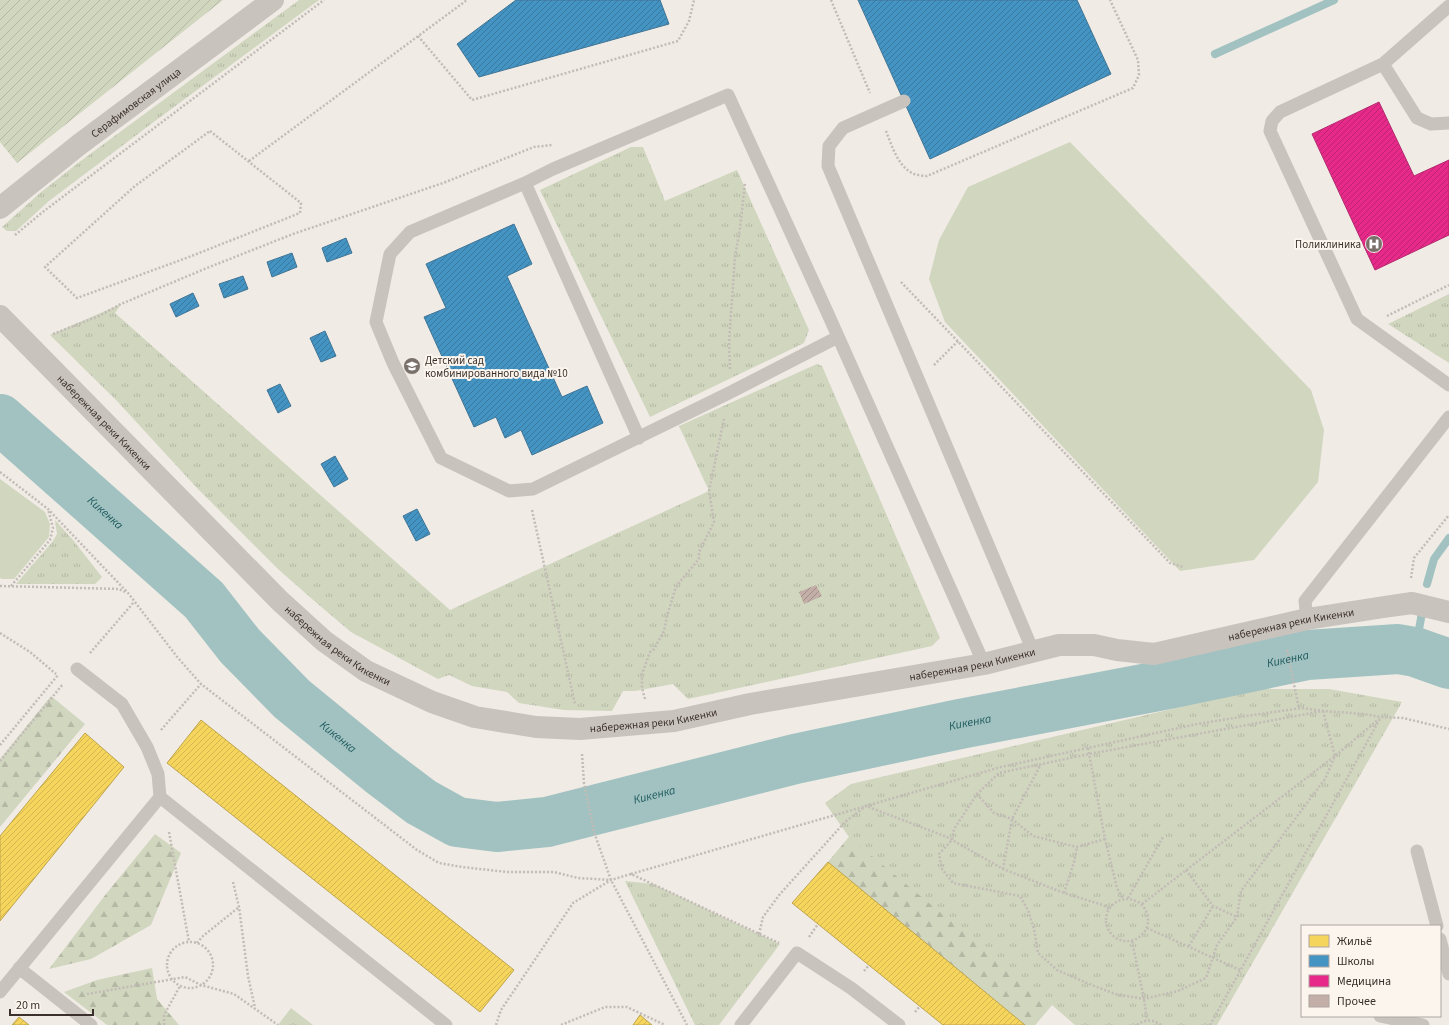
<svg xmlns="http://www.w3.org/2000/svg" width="1449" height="1025" viewBox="0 0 1449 1025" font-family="'Source Sans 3',sans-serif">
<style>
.grass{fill:url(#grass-tufts)}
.forest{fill:url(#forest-firs)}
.garden{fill:url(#garden-furrows)}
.pitch{fill:#d1d6bf}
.homes{fill:url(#homes-hatch);stroke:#bea44d}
.schools{fill:url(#schools-hatch);stroke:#417595}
.health{fill:url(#health-hatch);stroke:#b32b6e}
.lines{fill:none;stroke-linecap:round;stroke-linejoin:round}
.stream{stroke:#a1c2c1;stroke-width:8}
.river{stroke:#a1c2c1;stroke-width:50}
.building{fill:url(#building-hatch)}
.path{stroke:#c2bbb6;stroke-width:2.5;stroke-dasharray:2 2;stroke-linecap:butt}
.lane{stroke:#c9c3be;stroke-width:13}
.street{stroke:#c9c3be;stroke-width:22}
.labels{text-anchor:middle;stroke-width:4;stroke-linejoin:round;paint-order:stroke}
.street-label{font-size:11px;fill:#3b302b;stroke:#fbf5ee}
.poi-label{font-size:11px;fill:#3b302b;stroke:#fbf5ee;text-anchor:end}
.water-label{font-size:12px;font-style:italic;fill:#1f5a5e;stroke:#fbf5ee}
</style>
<defs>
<pattern id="grass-tufts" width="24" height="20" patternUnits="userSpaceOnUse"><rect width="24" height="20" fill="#d1d6bf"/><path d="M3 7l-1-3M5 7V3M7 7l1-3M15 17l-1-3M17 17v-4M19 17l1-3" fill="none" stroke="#b4b8a4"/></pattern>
<pattern id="forest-firs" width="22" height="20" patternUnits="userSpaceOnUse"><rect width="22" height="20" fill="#d1d6bf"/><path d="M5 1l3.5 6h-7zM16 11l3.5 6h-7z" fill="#b4b8a4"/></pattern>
<pattern id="garden-furrows" width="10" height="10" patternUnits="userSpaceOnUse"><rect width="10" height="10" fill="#d1d6bf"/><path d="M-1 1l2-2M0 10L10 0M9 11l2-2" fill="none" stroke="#b4b8a4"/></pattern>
<pattern id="homes-hatch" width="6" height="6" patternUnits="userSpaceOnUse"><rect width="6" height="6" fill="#f6d55c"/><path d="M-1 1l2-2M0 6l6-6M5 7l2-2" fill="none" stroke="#d4b750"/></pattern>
<pattern id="schools-hatch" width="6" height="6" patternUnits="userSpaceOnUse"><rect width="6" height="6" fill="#4393c3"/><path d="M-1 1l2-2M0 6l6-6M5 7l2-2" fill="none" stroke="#39789f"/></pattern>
<pattern id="health-hatch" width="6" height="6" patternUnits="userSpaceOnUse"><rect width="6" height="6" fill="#e7298a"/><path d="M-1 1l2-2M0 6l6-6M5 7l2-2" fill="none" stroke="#bc2471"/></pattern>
<pattern id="building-hatch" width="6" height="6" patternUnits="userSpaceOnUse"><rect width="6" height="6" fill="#c3afa7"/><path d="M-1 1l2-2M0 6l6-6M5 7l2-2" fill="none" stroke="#a08f88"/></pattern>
</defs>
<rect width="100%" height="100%" fill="#f0ebe5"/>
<path class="grass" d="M 299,0 L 319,0 L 155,121 L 49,201 L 16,231 L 7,231 L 2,227 L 40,193 L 78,163 Z
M 631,147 L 643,147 L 665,201 L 737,170 L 809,330 L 804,343 L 650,417 L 540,190 Z
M 1449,294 L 1449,363 L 1388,324 Z
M 121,304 L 115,313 L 450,610 L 709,491 L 679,426 L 817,364 L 822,366 L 940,638 L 932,646 L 688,699 L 673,684 L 635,691 L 623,691 L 612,711 L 564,710 L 519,703 L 507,692 L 472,686 L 449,675 L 438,679 L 351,632 L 312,599 L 278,569 L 197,488 L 117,401 L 50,335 Z
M 55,520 L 73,540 L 102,577 L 95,584 L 16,584 L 53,541 L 57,534 Z
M 1257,689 L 1329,689 L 1402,702 L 1217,1025 L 1075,1025 L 1052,1005 L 1035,1025 L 1025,1025 L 828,862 L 849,837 L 825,803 L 851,784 Z
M 625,881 L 653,884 L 780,944 L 719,1025 L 695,1025 Z
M 291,1008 L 313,1025 L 278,1025 Z"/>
<path class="forest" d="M 51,696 L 85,724 L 0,827 L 0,759 Z
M 155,834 L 181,853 L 151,925 L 91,959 L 49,969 L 106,894 Z
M 849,837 L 1052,1005 L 1035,1025 L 1025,1025 L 828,862 Z
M 152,968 L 157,999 L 179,1025 L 107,1025 L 64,992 L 97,980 Z"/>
<path class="garden" d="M 0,0 L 223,0 L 17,163 L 0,142 Z"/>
<path class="pitch" d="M 1070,142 L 1311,390 L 1324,430 L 1318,482 L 1254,560 L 1180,571 L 945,322 L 929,279 L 939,240 L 968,187 Z
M 0,479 L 45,512 L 50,524 L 49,537 L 14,579 L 2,579 L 0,578 Z"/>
<path class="homes" d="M 201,720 L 514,970 L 480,1012 L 167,763 Z
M 85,733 L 124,767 L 0,921 L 0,836 Z
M 828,862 L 1025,1025 L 943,1025 L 792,903 Z
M 640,1015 L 652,1025 L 633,1025 Z
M 19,1017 L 29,1025 L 12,1025 Z"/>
<path class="schools" d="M 516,0 L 660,0 L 669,24 L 479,77 L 457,44 Z
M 858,0 L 1077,0 L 1111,74 L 930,159 Z
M 514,224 L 532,264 L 507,276 L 562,397 L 587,386 L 603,423 L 532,455 L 521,430 L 505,438 L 496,417 L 474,427 L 424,317 L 446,308 L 426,264 Z
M 346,238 L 352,253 L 327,262 L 322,248 Z
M 292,253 L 297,267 L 272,277 L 267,262 Z
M 243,276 L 248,289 L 224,298 L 219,284 Z
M 193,293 L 199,306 L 176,317 L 170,304 Z
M 325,331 L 336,356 L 321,362 L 310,338 Z
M 280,384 L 291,406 L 278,413 L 267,390 Z
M 335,456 L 348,479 L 334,487 L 321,464 Z
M 417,509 L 430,534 L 416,541 L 403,516 Z"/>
<path class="health" d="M 1379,102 L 1414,176 L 1449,160 L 1449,235 L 1375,270 L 1312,134 Z"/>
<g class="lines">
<path class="stream" d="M 1215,54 L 1334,0
M 1427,584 L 1434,559 L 1449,538
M 1415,652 L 1423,607"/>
<path class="river" id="s1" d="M 0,419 L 204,600 L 240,646 L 292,699 L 380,771 L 421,802 L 457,822 L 497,827 L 547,822 L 795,759 L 960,724 L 1169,684 L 1307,655 L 1398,649 L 1415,652 L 1449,664"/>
</g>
<path class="building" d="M 816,585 L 822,596 L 804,604 L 799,592 Z"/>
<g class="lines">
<path class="path" d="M 831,0 L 870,93
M 418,36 L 472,100 L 678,41 L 689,21 L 694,0
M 210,131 L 301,203 L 300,213 L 189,257 L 77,298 L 45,267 L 135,186 Z
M 886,131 C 892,146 898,167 914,174 C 918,175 923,176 927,176 L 1133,88 L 1139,75 L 1138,60 L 1110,0
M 249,161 L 467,0
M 15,235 L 44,211 L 324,0
M 901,282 L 1170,563 L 1183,567
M 1387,316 L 1449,285
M 53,334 L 99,316 L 121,304 L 207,268 L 293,234 L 443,183 L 534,147 L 552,145
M 934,365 L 958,341
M 730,369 L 729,342 L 735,257 L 740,228 L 745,183
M 0,472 L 48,509 L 128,593 L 178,658 L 201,684 L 417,850 L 439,863 L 462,867 L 507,872 L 554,872 L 578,878 L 611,880
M 532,510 L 575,704
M 1411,578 L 1414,558 L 1449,515
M 0,586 L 119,589 L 125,592
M 11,586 L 50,540 L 53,528 L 48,509
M 0,633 L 30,652 L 56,674
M 1287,650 L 1299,709
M 90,653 L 134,602
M 645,699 L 642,688 L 642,674 L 650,652 L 654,649 L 664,631 L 667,616 L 675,590 L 678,584 L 699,559 L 699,552 L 714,522 L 709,491 L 724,419
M 1323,711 L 1335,756 L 1325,779 L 1241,891 L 1237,917 L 1217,945 L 1206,978 L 1178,991 L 1144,999 L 1115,994 L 1087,983 L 1057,970 L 1038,953 L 1034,929 L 1028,910 L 1020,896 L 953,883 L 942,869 L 939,854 L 952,840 L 954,829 L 977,794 L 999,773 L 1089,754 Z
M 161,730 L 201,684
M 0,745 L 58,675
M 1088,748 L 1105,839 L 1117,888 L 1123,899
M 582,754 L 584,783 L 594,832 L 611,880 L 687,1025
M 0,761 L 63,684
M 977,794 L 994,813 L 1012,819 L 1033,836 L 1077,847 L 1105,839
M 169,832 L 189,942
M 1003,869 L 1012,819 L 1041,764
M 1186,870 L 1213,906 L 1237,917
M 631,874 L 1001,767 L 1197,724 L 1253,715 L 1302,708 L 1323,711 L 1364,714 L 1381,717 L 1403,718 L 1449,729
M 233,882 L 239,907 L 248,976 L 255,1008
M 1064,893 L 1074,862 L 1077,847
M 1128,898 L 1163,837
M1106 920a21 21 0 1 1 42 0a21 21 0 1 1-42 0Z
M 1142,904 L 1335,756 L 1379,719
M 1147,928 L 1240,970
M 759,934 L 763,917 L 780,894 L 845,822 L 866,806 L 947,837 L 1003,869 L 1064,893 L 1103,905 L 1109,909
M 809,937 L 818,924
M 1132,941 L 1144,999 L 1147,1020
M167 965a23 23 0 1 1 46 0a23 23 0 1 1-46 0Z
M 197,943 L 203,936 L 239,907
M 1189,946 L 1213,906
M 864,971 L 869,965
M 87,994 L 185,977 L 201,985 L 234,994 L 278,1025
M 915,1012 L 920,1006
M 164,1025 L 164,1015 L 180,986
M 496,1025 L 501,1010 L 573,903 L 611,880 L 631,874 L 779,943
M 561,1025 L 605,1007 L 627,1007 L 665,1025
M 1137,1025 C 1145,1019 1154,1019 1161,1025
M 1210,1025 L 1381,717"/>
<path class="lane" d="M 1449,6 L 1383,64 L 1280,112 L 1272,121 L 1270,131 L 1357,319 L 1449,385
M 1383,64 L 1417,118 L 1431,124 L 1449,123
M 904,101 L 843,128 L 829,146 L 828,166 L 1033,651
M 525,183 L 639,438
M 838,337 L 729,393 L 533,489 L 509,491 L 441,458 L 393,363 L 376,322 L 390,254 L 410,232 L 525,183 L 553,169 L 728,95 L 828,314 L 984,664
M 1307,619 L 1305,601 L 1449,417
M 77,669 L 122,704 L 147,747 L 158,774 L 160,797
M 1417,851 L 1437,926
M 1440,939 L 1449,974
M 19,968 L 91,1025
M 0,992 L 160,797 L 446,1025
M 1380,1016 L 1423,1025
M 741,1025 L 797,953 L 851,988 L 899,1025"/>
<g class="street">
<path id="s2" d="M 0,208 L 80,144 L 273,0"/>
<path id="s3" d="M 0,316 L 280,601 L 324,641 L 366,671 L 432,702 L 475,717 L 536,727 L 580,729 L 674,721 L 750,704 L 984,664 L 1059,645 L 1094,645 L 1117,650 L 1154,654 L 1307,619 L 1384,607 L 1412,603 L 1449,612"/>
</g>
</g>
<defs>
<g id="hospital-disc" transform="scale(0.9)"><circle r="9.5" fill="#7a716c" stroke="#fbf5ee"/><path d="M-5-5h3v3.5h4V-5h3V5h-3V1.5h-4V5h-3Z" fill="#fff"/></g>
<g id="school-disc" transform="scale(0.9)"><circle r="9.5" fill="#7a716c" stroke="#fbf5ee"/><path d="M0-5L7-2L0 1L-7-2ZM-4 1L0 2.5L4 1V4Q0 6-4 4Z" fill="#fff"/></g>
</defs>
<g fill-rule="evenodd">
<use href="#hospital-disc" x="1374" y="244"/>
<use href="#school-disc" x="412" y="366"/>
</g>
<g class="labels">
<g class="street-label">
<text dy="4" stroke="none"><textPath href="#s2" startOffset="172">Серафимовская улица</textPath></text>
<text dy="4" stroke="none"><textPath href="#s3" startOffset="149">набережная реки Кикенки</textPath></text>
<text dy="4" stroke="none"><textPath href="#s3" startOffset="1458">набережная реки Кикенки</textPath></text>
<text dy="4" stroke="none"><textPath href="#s3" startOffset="473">набережная реки Кикенки</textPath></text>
<text dy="4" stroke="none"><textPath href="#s3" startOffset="1133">набережная реки Кикенки</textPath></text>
<text dy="4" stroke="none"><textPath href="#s3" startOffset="809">набережная реки Кикенки</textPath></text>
</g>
<g class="poi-label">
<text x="1361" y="248">Поликлиника</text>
<text x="425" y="364" text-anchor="start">Детский сад<tspan x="425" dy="13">комбинированного вида №10</tspan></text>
</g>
<g class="water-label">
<text dy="4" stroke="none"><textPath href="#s1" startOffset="141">Кикенка</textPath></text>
<text dy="4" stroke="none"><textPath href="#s1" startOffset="1461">Кикенка</textPath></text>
<text dy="4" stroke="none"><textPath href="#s1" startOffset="1137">Кикенка</textPath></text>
<text dy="4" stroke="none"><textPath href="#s1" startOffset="465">Кикенка</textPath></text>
<text dy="4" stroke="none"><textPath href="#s1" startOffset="813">Кикенка</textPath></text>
</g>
</g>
<rect x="1301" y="925" width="140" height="92" fill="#fbf5ee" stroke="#aea6a0"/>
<rect x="1309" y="935" width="20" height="12" fill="#f6d55c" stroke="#aea6a0"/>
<text x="1337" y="945" font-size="12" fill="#3b302b">Жильё</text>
<rect x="1309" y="955" width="20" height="12" fill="#4393c3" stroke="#aea6a0"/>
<text x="1337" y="965" font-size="12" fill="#3b302b">Школы</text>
<rect x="1309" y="975" width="20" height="12" fill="#e7298a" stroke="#aea6a0"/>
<text x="1337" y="985" font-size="12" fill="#3b302b">Медицина</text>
<rect x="1309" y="995" width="20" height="12" fill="#c3afa7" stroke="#aea6a0"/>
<text x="1337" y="1005" font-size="12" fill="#3b302b">Прочее</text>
<path d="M10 1009v6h83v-6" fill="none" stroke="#3b302b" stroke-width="2"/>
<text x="16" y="1009" font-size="12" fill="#3b302b" stroke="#fbf5ee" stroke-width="3" paint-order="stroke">20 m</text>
</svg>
